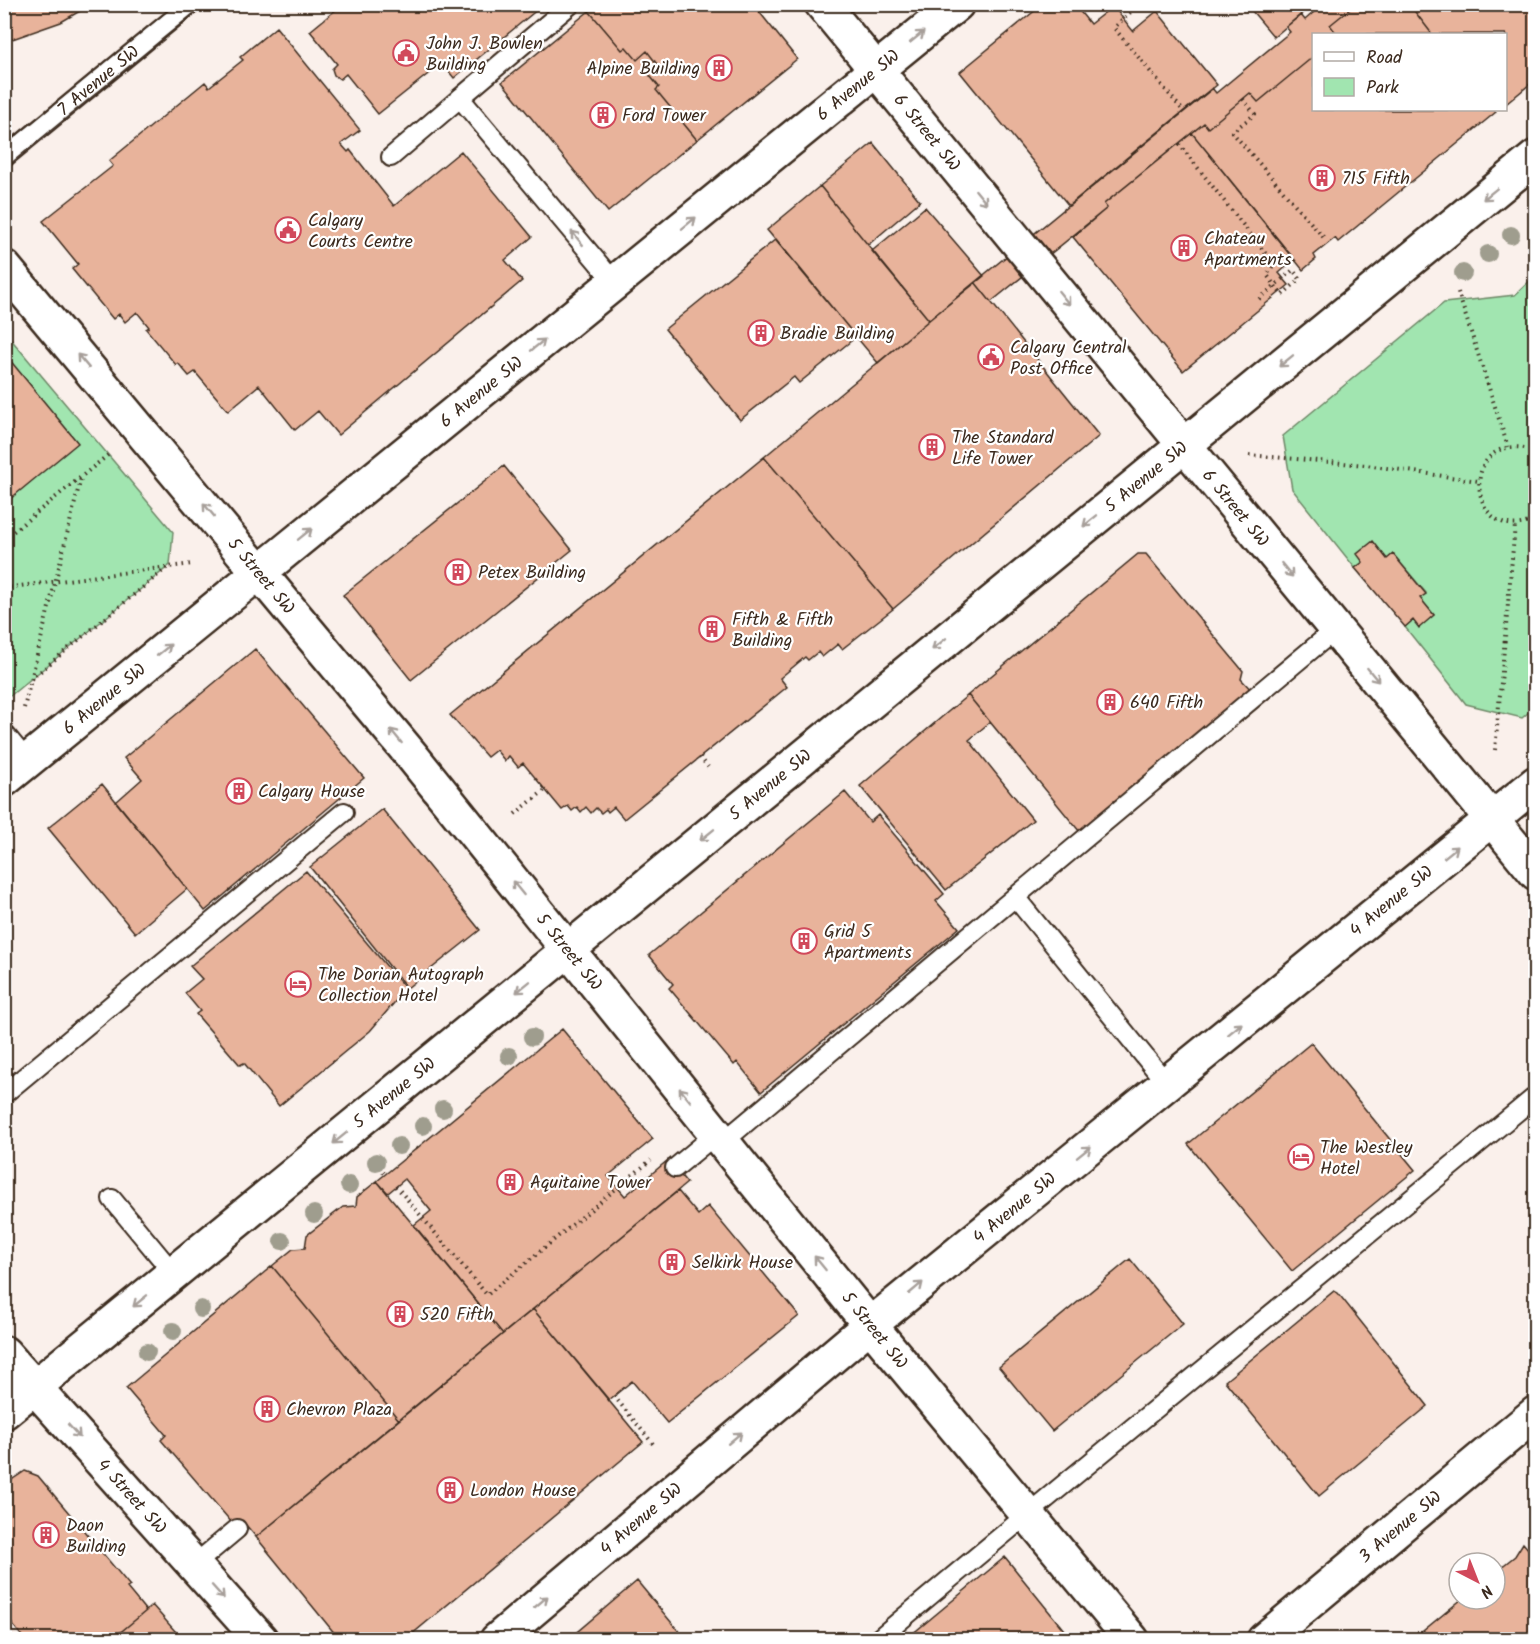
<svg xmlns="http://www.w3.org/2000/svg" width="1540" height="1644" viewBox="0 0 1540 1644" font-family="Kalam,sans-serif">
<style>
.green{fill:#a1e5b0;stroke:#6e8867;stroke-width:1.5}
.building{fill:#e8b39b;stroke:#3b2a1e;stroke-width:1.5}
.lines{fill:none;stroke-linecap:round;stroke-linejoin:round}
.service-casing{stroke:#3b2a1e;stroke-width:22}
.tertiary-casing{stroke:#3b2a1e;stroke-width:38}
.secondary-casing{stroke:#3b2a1e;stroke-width:38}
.path{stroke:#3b2a1e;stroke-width:4;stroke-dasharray:1.5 4.5;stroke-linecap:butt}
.service{stroke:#fff;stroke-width:18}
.tertiary{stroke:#fff;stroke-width:33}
.secondary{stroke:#fff;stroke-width:33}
.tram{stroke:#3b2a1e;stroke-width:1.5}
.tree{fill:#9f9d8e}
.oneway{stroke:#a79f9a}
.labels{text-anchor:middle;stroke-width:4.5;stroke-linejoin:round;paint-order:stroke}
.poi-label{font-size:18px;fill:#3b2a1e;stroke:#fff;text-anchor:start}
.street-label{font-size:18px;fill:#3b2a1e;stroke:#fff}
</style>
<rect width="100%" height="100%" fill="#faf0eb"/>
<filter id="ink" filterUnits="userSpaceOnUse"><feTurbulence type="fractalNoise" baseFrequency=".0167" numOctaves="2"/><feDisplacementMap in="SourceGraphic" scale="12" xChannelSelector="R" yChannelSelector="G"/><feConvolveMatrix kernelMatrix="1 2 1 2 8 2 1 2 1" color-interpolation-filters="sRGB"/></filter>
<g filter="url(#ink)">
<path class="green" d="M 1535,276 L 1535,707 L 1522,718 L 1466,704 L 1405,627 L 1413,620 L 1419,627 L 1434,615 L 1420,598 L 1426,593 L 1393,554 L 1387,559 L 1373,542 L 1363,562 L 1355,568 L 1292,489 L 1283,436 L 1444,303 L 1515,295 Z
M 4,331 L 173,532 L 170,565 L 5,700 Z"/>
<path class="building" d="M 4,4 L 92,4 L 61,22 L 4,42 Z
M 343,4 L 544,4 L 454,78 L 442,63 L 378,114 L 346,74 L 340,79 L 334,75 L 332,69 L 337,64 L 310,31 Z
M 597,4 L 753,4 L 797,59 L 697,140 L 656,90 L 659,87 L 647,72 L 657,64 L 647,51 L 637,60 L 626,47 L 622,50 L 589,11 Z
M 1043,4 L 1074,4 L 1090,24 L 1113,6 L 1133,31 L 1157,11 L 1217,85 L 1069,206 L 960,72 Z
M 1246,4 L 1313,4 L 1274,37 Z
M 1323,4 L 1356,4 L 1330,25 L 1337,34 L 1314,34 L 1314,56 L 1258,102 L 1250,93 L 1208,128 L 1204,123 L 1104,204 L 1107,208 L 991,302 L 975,282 L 1212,88 L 1216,93 L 1290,32 L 1286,27 L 1301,15 L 1305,20 Z
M 1356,4 L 1409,4 L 1432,34 L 1337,34 L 1330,25 Z
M 1409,4 L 1536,4 L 1536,79 L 1506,104 L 1506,34 L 1432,34 Z
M 589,11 L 622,50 L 626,47 L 637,60 L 647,51 L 657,64 L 647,72 L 659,87 L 656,90 L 697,140 L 608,212 L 502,82 Z
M 276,27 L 360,130 L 341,144 L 348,152 L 350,150 L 394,206 L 461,151 L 532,237 L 505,260 L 522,281 L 338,435 L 318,411 L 295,430 L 259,385 L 228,411 L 195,372 L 189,376 L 178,363 L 176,365 L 146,329 L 149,327 L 137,312 L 125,322 L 119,314 L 113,319 L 72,269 L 78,264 L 43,221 L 113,166 L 109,161 L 205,82 L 209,87 L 243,60 L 240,57 Z
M 1314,56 L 1314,110 L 1494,110 L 1496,112 L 1338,242 L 1335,238 L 1314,255 L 1316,259 L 1303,270 L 1192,133 L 1204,123 L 1208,128 L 1250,93 L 1258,102 Z
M 1192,133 L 1294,260 L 1279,273 L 1289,285 L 1183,371 L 1073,237 L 1107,208 L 1104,204 Z
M 873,143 L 920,201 L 868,245 L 820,186 Z
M 820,186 L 929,320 L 878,363 L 767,230 Z
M 925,207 L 984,276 L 929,320 L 872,251 Z
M 776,239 L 856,337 L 799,383 L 794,377 L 740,420 L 665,329 Z
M 975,282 L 1099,436 L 893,609 L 764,457 Z
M 4,353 L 78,443 L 4,504 Z
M 764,457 L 893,609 L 842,649 L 838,644 L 822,657 L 818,652 L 808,660 L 805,657 L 780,678 L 787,687 L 624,819 L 614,807 L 608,812 L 606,809 L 601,813 L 596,808 L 591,813 L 586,807 L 581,812 L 577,807 L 572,811 L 568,806 L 562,810 L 523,763 L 518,767 L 509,756 L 505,761 L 496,750 L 487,757 L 450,715 Z
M 504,466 L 572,550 L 411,680 L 343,595 Z
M 1373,541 L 1387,559 L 1393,554 L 1426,594 L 1420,598 L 1434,615 L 1419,628 L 1413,620 L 1405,627 L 1355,568 L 1363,562 L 1357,554 Z
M 1138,554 L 1146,554 L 1243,671 L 1241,679 L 1255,694 L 1084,837 L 968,695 Z
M 255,649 L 364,778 L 205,911 L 116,802 L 142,779 L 124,758 Z
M 968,695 L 990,722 L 969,740 L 1033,820 L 946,890 L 860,786 Z
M 102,784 L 187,889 L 135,933 L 48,828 Z
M 845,792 L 870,822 L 878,815 L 944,894 L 936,901 L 959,928 L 761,1092 L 737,1062 L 734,1065 L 669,988 L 673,984 L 649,955 Z
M 382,809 L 480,930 L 407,988 L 310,867 Z
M 306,871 L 406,989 L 370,1031 L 279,1106 L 244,1063 L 240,1065 L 196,1014 L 200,1011 L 185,993 L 202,979 L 190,966 Z
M 562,1029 L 653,1139 L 608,1176 L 625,1196 L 668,1160 L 687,1183 L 503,1334 L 414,1225 L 431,1211 L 405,1179 L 388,1193 L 377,1181 Z
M 1311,1043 L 1415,1170 L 1292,1271 L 1188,1144 Z
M 377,1181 L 503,1334 L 399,1420 L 272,1266 L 293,1249 L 305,1248 L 307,1235 L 343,1207 L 356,1206 L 357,1197 Z
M 678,1191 L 698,1215 L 708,1206 L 799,1316 L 667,1423 L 632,1381 L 609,1400 L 533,1309 Z
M 1130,1259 L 1183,1324 L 1052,1431 L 999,1367 Z
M 272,1266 L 399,1420 L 256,1537 L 246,1525 L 239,1531 L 161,1440 L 166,1435 L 126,1388 Z
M 1334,1291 L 1338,1293 L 1428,1406 L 1319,1496 L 1225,1381 Z
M 533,1309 L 643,1442 L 405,1640 L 340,1640 L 256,1537 Z
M 25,1471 L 38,1476 L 130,1586 L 127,1588 L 146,1611 L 111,1640 L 25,1640 L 4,1614 L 4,1485 Z
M 1523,1543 L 1536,1558 L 1536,1640 L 1412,1640 L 1462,1599 L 1495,1599 L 1495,1572 L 1515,1556 Z
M 1005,1557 L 1072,1640 L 905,1640 Z
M 637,1581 L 686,1640 L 573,1640 L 571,1637 Z
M 152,1605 L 183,1640 L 111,1640 L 146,1611 Z"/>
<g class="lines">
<g class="service-casing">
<g id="service">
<path d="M 571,4 L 460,98 L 615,283"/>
<path d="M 391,157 L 460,98"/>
<path id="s1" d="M 4,158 L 191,4"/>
<path d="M 4,733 L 27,761"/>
<path d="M 1167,1084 L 1015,897 L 1336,629"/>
<path d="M 4,1094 L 344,812"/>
<path d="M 723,1142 L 1015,897"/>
<path d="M 675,1168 L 716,1134"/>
<path d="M 112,1199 L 174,1274"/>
<path d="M 194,1565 L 237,1529"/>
<path d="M 877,1640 C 1095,1456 1317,1278 1536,1096"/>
</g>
</g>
<g class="tertiary-casing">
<g id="tertiary">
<path id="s2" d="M 822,4 L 1536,873"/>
<path d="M 870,1325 L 1132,1640"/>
<path id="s3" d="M 1264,1640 L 1536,1413"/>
</g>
</g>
<g class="secondary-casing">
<g id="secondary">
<path id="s4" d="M 4,267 L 412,756 L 870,1325"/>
<path id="s5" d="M 4,780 L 957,4"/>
<path id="s6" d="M 4,1353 L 261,1640"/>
<path id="s7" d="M 4,1412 L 1536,157"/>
<path id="s8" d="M 497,1640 L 870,1325 L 1536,783"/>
</g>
</g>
<path class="path" d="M 1139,4 L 1114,28 L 1184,112
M 1243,99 L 1255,114 L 1232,132 L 1324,238
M 1179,144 L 1274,264 L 1267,275 L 1282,295 L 1300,279 L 1293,270 L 1259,299
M 1458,292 L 1508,447
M 1536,451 C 1454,424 1467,552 1536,519
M 1249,455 L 1366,465 L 1478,481
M 4,539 L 108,455
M 4,588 L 192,564
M 31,679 L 169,566
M 4,702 L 11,710
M 24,708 L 81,478
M 1495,750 L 1515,525
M 700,757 L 708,767
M 515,814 L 545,790
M 379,1167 L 385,1174
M 396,1186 L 487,1295 L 651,1160
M 614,1396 L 654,1445"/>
<use href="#service" class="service"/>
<use href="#tertiary" class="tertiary"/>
<use href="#secondary" class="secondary"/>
<path class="tram" d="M 4,146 L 176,4
M 4,169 L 205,4"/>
</g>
<g class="tree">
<circle cx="1511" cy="235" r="9"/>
<circle cx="1488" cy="254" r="9"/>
<circle cx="1463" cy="273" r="9"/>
<circle cx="532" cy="1037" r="9"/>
<circle cx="509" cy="1056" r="9"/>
<circle cx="443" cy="1109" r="9"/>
<circle cx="423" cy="1126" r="9"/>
<circle cx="399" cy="1146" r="9"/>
<circle cx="376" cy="1162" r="9"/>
<circle cx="349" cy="1185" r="9"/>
<circle cx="314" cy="1214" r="9"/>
<circle cx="282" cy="1241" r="9"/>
<circle cx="201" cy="1309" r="9"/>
<circle cx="173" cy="1331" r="9"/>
<circle cx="147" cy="1352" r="9"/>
</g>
<defs><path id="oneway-shaft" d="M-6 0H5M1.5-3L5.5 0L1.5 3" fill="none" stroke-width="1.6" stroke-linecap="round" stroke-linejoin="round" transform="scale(1.5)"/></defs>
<g class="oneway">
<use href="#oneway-shaft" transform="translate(917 37) rotate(-39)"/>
<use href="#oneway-shaft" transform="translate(1490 194) rotate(141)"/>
<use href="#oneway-shaft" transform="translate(981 197) rotate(51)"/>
<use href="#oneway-shaft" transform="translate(689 223) rotate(-39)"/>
<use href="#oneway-shaft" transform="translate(577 238) rotate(-130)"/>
<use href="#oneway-shaft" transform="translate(1064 298) rotate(51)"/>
<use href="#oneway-shaft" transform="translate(538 345) rotate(-39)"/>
<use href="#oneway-shaft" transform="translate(83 361) rotate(-130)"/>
<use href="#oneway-shaft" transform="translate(1286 361) rotate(141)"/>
<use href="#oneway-shaft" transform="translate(209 510) rotate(-130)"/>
<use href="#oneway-shaft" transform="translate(1090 521) rotate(141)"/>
<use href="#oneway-shaft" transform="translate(305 534) rotate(-39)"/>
<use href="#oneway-shaft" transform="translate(1287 570) rotate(51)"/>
<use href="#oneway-shaft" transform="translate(939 644) rotate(141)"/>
<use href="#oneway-shaft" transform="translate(164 650) rotate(-39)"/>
<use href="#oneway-shaft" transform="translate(1373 675) rotate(51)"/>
<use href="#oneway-shaft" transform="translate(396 736) rotate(-129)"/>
<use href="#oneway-shaft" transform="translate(707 835) rotate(141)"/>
<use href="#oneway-shaft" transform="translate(1451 852) rotate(-39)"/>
<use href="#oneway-shaft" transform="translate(518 888) rotate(-129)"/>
<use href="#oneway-shaft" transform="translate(523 987) rotate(141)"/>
<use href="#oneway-shaft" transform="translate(1235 1029) rotate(-39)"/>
<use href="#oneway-shaft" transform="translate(685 1095) rotate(-129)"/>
<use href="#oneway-shaft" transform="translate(340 1138) rotate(141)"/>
<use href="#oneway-shaft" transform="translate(1084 1152) rotate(-39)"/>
<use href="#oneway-shaft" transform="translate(820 1263) rotate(-129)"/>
<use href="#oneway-shaft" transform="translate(916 1288) rotate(-40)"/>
<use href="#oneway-shaft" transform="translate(140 1301) rotate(141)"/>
<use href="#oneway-shaft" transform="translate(74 1431) rotate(48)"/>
<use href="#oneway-shaft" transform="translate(735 1438) rotate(-40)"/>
<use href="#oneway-shaft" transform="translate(218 1592) rotate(48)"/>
<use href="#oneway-shaft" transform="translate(541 1602) rotate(-40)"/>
</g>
</g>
<defs>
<g id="civic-ring" transform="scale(1.35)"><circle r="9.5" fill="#fff" stroke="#d1495b" stroke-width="1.5"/><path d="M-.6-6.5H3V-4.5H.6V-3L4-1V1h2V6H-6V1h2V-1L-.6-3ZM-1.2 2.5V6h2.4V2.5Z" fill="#d1495b"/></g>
<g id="building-ring" transform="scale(1.35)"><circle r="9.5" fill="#fff" stroke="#d1495b" stroke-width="1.5"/><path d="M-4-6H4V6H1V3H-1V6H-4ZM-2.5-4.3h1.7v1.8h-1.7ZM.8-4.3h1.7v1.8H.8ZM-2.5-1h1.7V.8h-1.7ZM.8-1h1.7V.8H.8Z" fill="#d1495b"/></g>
<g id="hotel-ring" transform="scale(1.35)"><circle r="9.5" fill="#fff" stroke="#d1495b" stroke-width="1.5"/><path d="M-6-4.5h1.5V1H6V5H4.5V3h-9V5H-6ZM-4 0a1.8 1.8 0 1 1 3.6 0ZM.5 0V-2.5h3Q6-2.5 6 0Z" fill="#d1495b"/></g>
</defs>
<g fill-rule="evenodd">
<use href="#civic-ring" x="406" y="53"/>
<use href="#building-ring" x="719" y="68"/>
<use href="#building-ring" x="603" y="115"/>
<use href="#building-ring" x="1322" y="178"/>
<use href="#civic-ring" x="288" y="230"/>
<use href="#building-ring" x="1184" y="248"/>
<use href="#building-ring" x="761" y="333"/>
<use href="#civic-ring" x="991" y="357"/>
<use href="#building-ring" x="932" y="447"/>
<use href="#building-ring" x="458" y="572"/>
<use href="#building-ring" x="712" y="629"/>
<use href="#building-ring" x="1110" y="702"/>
<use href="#building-ring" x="239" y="791"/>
<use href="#building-ring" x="804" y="941"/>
<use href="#hotel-ring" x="298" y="984"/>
<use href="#hotel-ring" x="1301" y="1157"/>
<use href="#building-ring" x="510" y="1182"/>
<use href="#building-ring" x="672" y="1262"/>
<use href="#building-ring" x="400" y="1314"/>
<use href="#building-ring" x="267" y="1409"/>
<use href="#building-ring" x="450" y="1490"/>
<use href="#building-ring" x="46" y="1535"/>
</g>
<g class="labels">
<g class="poi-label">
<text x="426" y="49">John J. Bowlen<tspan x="426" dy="21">Building</tspan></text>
<text x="700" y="74" text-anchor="end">Alpine Building</text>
<text x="622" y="121">Ford Tower</text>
<text x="1342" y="184">715 Fifth</text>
<text x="308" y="226">Calgary<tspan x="308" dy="21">Courts Centre</tspan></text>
<text x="1204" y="244">Chateau<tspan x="1204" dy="21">Apartments</tspan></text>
<text x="780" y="339">Bradie Building</text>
<text x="1010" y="353">Calgary Central<tspan x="1010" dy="21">Post Office</tspan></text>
<text x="952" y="443">The Standard<tspan x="952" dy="21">Life Tower</tspan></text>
<text x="478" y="578">Petex Building</text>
<text x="732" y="625">Fifth &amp; Fifth<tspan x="732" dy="21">Building</tspan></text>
<text x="1130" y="708">640 Fifth</text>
<text x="258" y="797">Calgary House</text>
<text x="824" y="937">Grid 5<tspan x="824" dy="21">Apartments</tspan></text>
<text x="318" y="980">The Dorian Autograph<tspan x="318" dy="21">Collection Hotel</tspan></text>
<text x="1320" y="1153">The Westley<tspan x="1320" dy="21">Hotel</tspan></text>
<text x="530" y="1188">Aquitaine Tower</text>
<text x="692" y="1268">Selkirk House</text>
<text x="420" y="1320">520 Fifth</text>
<text x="286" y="1415">Chevron Plaza</text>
<text x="470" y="1496">London House</text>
<text x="66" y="1531">Daon<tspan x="66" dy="21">Building</tspan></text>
</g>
<g class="street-label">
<text dy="6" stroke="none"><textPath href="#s1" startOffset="122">7 Avenue SW</textPath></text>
<text dy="6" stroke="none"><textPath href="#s5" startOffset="1101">6 Avenue SW</textPath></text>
<text dy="6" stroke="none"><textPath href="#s2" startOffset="166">6 Street SW</textPath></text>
<text dy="6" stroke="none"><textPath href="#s5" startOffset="615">6 Avenue SW</textPath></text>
<text dy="6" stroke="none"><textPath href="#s7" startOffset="1476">5 Avenue SW</textPath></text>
<text dy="6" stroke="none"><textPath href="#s2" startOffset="652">6 Street SW</textPath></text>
<text dy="6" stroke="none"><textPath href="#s4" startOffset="402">5 Street SW</textPath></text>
<text dy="6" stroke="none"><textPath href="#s5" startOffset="129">6 Avenue SW</textPath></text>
<text dy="6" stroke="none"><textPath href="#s7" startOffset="990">5 Avenue SW</textPath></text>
<text dy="6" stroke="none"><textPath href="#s8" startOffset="1160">4 Avenue SW</textPath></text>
<text dy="6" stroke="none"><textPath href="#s4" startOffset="888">5 Street SW</textPath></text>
<text dy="6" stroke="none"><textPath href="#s7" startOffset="504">5 Avenue SW</textPath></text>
<text dy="6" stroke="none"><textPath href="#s8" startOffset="674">4 Avenue SW</textPath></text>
<text transform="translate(875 1330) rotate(51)" y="6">5 Street SW</text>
<text dy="6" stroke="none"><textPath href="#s6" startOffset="192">4 Street SW</textPath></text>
<text dy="6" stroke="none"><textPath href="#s8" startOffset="188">4 Avenue SW</textPath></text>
<text dy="6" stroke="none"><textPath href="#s3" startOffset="177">3 Avenue SW</textPath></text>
</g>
</g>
<rect width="1540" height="1644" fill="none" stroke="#fff" stroke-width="24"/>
<rect x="12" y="12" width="1516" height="1620" fill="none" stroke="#3b2a1e" stroke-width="2" filter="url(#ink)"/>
<rect x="1312" y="33" width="195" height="78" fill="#ffffff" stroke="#b1aaa5" stroke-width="1.5"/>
<rect x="1324" y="52" width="30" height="9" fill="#ffffff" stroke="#b1aaa5" stroke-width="1.5"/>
<text x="1366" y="63" font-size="18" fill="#3b2a1e">Road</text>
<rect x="1324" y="78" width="30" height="18" fill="#a1e5b0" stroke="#b1aaa5" stroke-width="1.5"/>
<text x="1366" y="93" font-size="18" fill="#3b2a1e">Park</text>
<g transform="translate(1477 1581) rotate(138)"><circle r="28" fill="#ffffff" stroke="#b1aaa5" stroke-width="1.5"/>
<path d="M0-4.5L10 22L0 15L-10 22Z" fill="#d1495b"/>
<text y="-9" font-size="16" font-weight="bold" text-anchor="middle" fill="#3b2a1e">N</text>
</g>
</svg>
